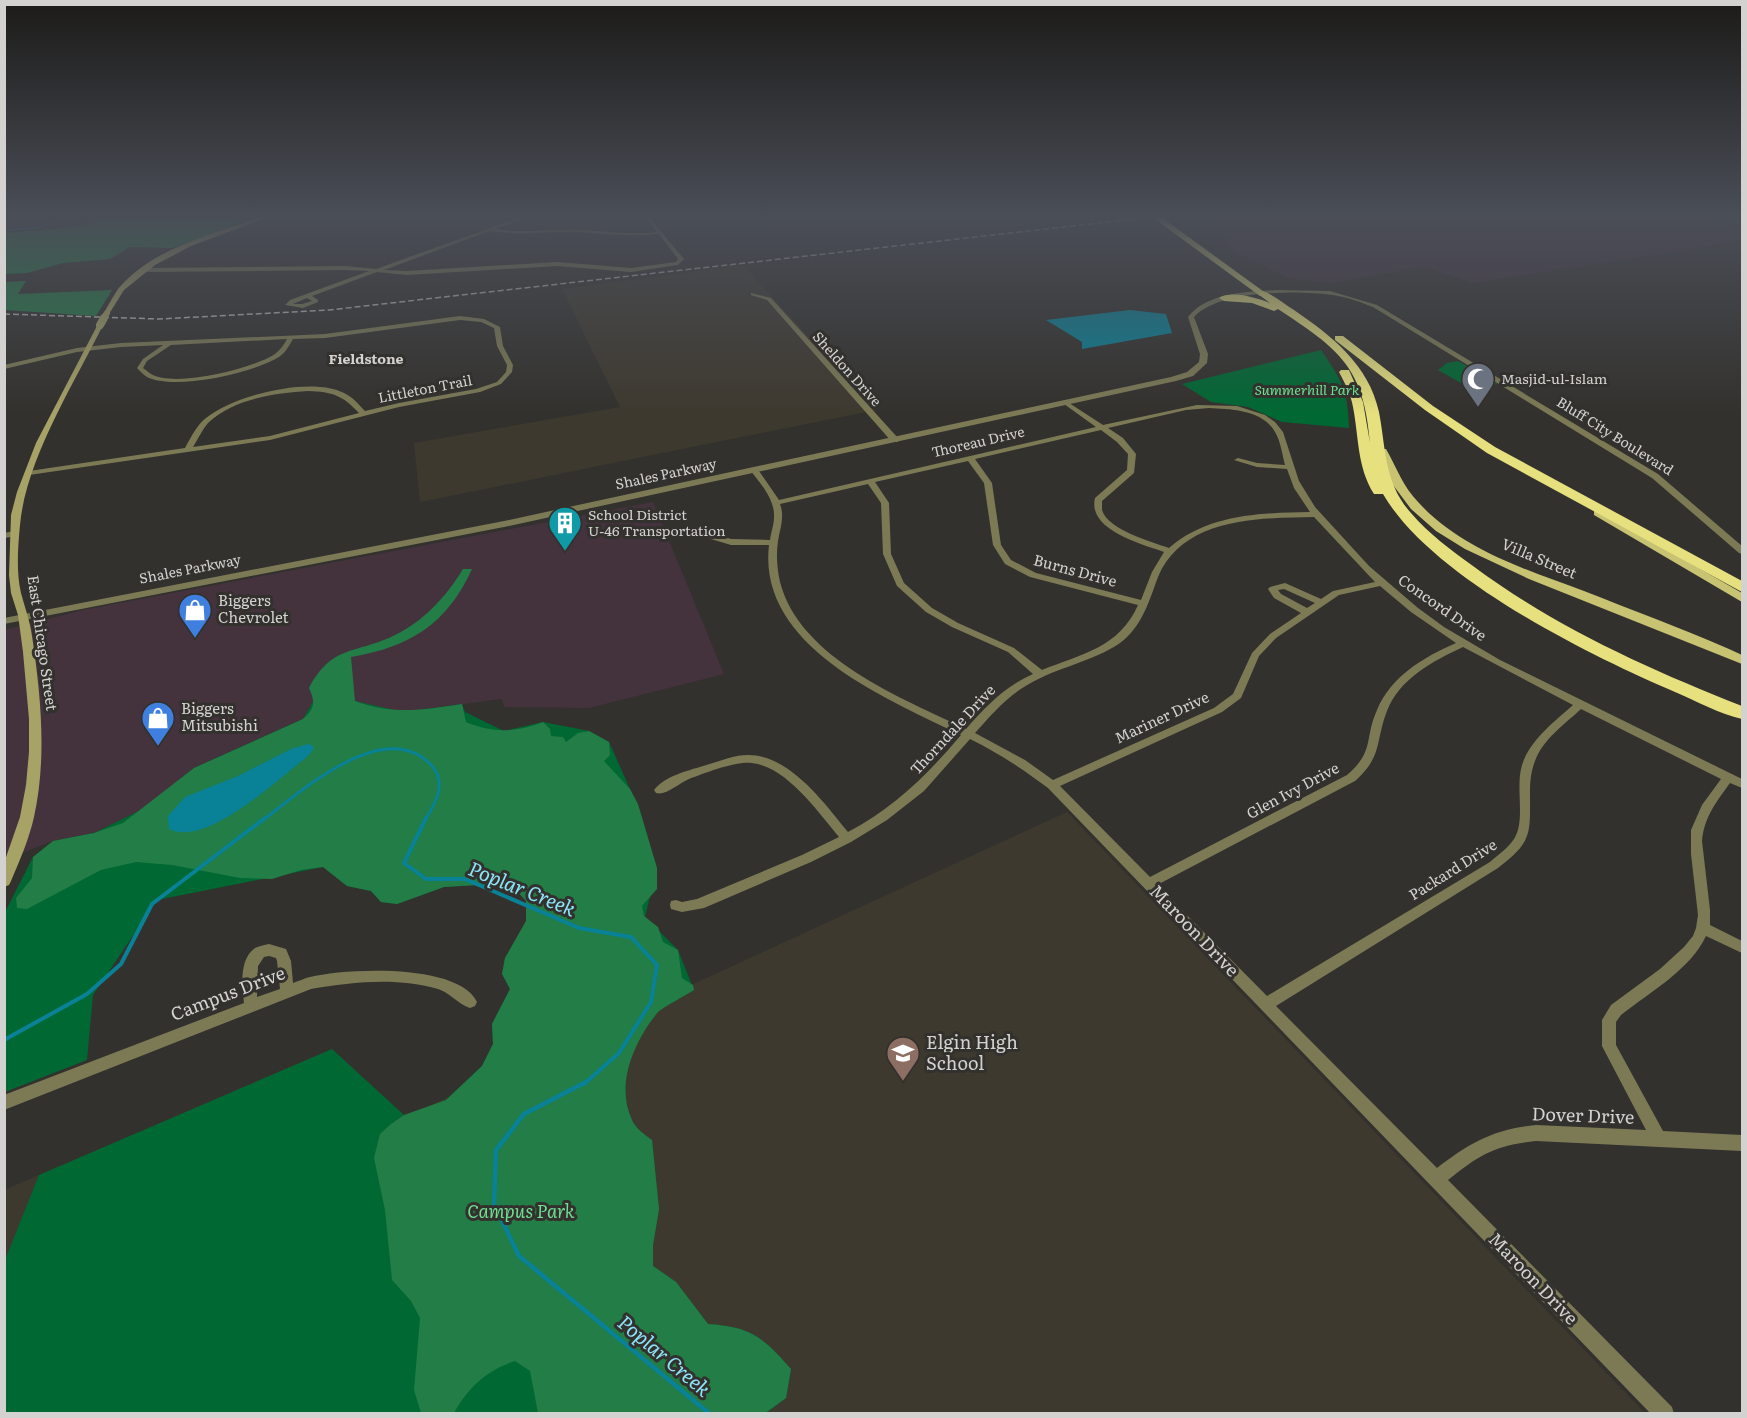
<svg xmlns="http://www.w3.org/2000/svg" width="1747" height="1418" viewBox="0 0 1747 1418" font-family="Literata,serif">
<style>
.commercial{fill:#44333d}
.built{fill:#3e392f}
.green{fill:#006833}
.forest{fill:#227d46}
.water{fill:#098196}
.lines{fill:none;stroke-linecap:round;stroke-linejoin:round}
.stream-far3{stroke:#098196;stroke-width:1.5}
.stream-far2{stroke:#098196;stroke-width:3}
.stream-far1{stroke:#098196;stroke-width:4}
.stream{stroke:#098196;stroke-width:4.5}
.minor{fill:#7c7a55;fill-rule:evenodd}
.tertiary{fill:#7c7a55;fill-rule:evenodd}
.secondary{fill:#a7a366;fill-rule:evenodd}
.primary{fill:#c8c373;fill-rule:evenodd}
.trunk{fill:#d7d278;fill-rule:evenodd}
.motorway{fill:#e6e07e;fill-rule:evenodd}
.rail{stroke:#bcbab8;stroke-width:1.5;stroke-dasharray:6 3;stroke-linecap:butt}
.secondary-bridge-far1{stroke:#a7a366;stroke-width:6}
.secondary-bridge{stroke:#a7a366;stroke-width:8}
.labels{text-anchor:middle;stroke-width:6;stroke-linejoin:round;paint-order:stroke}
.far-neighbourhood-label{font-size:14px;font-weight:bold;fill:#d4d2d0;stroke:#33312d}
.far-street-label{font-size:14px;fill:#d4d2d0;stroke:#33312d}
.far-poi-label{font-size:14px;fill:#d4d2d0;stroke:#33312d;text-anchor:start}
.far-park-label{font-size:14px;font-style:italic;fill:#6edf93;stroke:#33312d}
.street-label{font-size:15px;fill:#d4d2d0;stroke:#33312d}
.poi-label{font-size:15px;fill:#d4d2d0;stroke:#33312d;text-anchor:start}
.near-street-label{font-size:18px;fill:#d4d2d0;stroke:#33312d}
.near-poi-label{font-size:18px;fill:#d4d2d0;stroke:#33312d;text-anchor:start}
.near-park-label{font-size:18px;font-style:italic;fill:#6edf93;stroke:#33312d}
.near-water-label{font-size:20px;font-style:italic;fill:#8ce5fa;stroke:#33312d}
</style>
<rect width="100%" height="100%" fill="#33312d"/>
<path class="commercial" d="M 1214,217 L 1698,217 L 1742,231 L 1742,239 L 1694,249 L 1474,283 L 1423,267 L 1331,283 L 1292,279 L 1251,261 L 1235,252 L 1227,245 L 1226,238 L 1201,219 Z
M 653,502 L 724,674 L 589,708 L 504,707 L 502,699 L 403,712 L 303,719 L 194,768 L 143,809 L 94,833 L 53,841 L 5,859 L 4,630 L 83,610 Z"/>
<path class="built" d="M 743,265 L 876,410 L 420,502 L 414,443 L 620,407 L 562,289 Z
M 1067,812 L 1645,1413 L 5,1413 L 4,1190 L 332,1049 L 405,1117 Z"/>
<path class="green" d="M 1321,350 C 1342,380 1348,391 1349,428 L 1282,422 L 1248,407 L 1211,402 L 1182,384 Z
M 1458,361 L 1497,384 L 1468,387 L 1438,370 L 1447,363 Z
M 314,700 L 355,701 L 403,712 L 462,704 L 465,712 L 504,731 L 543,722 L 589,731 L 609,742 L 630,789 L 657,868 L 645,917 L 678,950 L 694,990 C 686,995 662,1008 658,1012 C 634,1041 615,1085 632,1120 C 635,1128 645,1135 652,1140 L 659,1209 L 653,1245 L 653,1266 L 676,1282 L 708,1324 C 751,1327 763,1337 791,1369 L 786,1398 L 765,1414 L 5,1413 L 5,1260 L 39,1175 L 332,1049 L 404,1115 L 391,1124 L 446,1100 L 482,1066 L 493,1044 L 492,1024 L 510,989 L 502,974 L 505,958 L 526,921 L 526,900 L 515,889 L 494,884 L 444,887 L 397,904 L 381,902 L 371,891 L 347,886 L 323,867 L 157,900 L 93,995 L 87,1060 L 5,1092 L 5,912 L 33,857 L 53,841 L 94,833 L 143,809 L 194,768 L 303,719 Z"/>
<path class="forest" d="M 107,217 L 255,217 L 172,248 L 130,247 L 110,259 L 63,263 L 27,273 L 5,274 L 5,233 L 73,227 Z
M 26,281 L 18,294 L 112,290 L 96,316 L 5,310 L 5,282 Z
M 463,569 L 472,569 C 447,624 410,647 351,657 L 355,701 C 391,715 425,710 462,704 L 466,722 C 492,733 516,733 543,722 L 550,729 L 551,736 L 563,737 L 566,742 L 578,733 L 589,731 L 609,742 L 610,755 L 604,761 L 630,789 L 638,804 L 657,868 L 657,889 L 642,906 L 644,916 L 658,927 L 663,942 L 678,950 L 682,978 L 693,985 L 694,990 C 686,995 662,1008 658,1012 C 634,1041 615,1085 632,1120 C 635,1128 645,1135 652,1140 L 659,1209 L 653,1245 L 653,1266 L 676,1282 L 708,1324 C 751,1327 763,1337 791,1369 L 786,1398 L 765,1413 L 538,1413 L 530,1371 L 515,1361 C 486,1371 469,1387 454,1413 L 421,1413 L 414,1390 L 420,1318 L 411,1301 L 392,1280 L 385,1210 L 374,1158 L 380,1134 L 391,1124 L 404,1115 L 446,1100 L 482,1066 L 493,1044 L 492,1024 L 510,989 L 502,974 L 505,958 L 526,921 L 526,901 L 515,889 L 494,884 L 444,887 L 397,904 L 381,902 L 371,891 L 347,886 L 323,867 L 301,870 L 272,879 L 240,878 L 172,865 L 136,862 L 101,870 L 27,909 L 17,908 L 16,898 L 32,878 L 33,857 L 53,841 L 94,833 L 123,823 L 194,768 L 303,719 C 314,709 316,703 309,688 C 333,644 353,655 393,636 C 423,622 446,597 463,569 Z"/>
<path class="water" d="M 1130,310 L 1166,314 L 1172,333 L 1082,349 L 1082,342 L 1046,320 Z
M 308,744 L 313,746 L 313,750 L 307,757 C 278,779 206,848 169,829 L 168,816 L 185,797 L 238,776 L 291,749 Z"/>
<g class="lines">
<path class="stream-far3" d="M 4,230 L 36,228 L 67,217"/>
<path class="stream-far2" d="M 263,820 C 303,790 386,715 432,766 C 447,783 436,803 425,820"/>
<path class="stream-far1" d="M 426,818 L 404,863 L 426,879 L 465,879 L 579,928 L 631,937 L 657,965 L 651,1002 L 619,1053 L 584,1084
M 4,1040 L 87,994 L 121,964 L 152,904 L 265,818"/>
<path class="stream" d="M 586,1082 L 524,1114 L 496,1150 L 494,1204 L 519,1256 L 710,1414"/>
<path class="minor" d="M 521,217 L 527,217 L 495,229 C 523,234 550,229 578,230 C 604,231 630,235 657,232 L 645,217 L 649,217 L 684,259 L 678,265 L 631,272 L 557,266 L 407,275 L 377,272 L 312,296 L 318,300 L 318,302 L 303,308 L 285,305 L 290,300 L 369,271 L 345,270 L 144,272 L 141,270 L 144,268 L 345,266 L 376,269 ZM 489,231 C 519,236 549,231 579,232 C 606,234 632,237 659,234 L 678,259 L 676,262 L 631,268 L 557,262 L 407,271 L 384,270 ZM 307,298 L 312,301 L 302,304 L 293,304 Z
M 751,293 L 771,298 L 898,438 L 898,442 L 892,442 L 767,300 L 751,295 Z
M 460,316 L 484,319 L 500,327 L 503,346 L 513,365 L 512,372 L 501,384 L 480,392 L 399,407 L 270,440 L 29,475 L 25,473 L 29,471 L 185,448 C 191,437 197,425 206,418 C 234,395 311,376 344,393 C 353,397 359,405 365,411 L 399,403 L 476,389 L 497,382 L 506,372 L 507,365 L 497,346 L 494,328 L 481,322 L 460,320 L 325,338 L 293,339 C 289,346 285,353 279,357 C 253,373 175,391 147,377 C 144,375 140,371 137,368 L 143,359 L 163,345 L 121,347 L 77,352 L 4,369 L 4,365 L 77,348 L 121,343 L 325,334 ZM 287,339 C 284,345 280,350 275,354 C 252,369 175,388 151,374 C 148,372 146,370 143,368 L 147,361 L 171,345 ZM 308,391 C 333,392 342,395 359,413 L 270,436 L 193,447 C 198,439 202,430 208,423 C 233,399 275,393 308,391 Z
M 1066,401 L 1103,425 L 1197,405 L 1237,406 L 1265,415 L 1275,422 L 1283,432 L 1299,481 L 1315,507 L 1369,566 L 1418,608 L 1444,627 L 1500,660 L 1742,779 L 1742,788 L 1730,783 C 1717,801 1704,817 1702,841 L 1710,910 L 1710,925 L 1742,941 L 1742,953 L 1706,936 C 1690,970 1650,992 1621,1015 L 1616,1022 L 1616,1045 L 1663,1131 L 1742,1135 L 1742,1151 L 1536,1141 C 1495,1145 1479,1155 1448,1180 L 1672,1407 L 1674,1414 L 1651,1414 L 1048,788 C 1023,769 998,753 970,739 L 924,791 L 887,820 L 851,842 L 811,862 L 704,908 L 682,912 L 671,909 L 670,905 L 671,901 L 676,900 L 682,902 L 697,899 L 802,855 L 839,837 C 818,812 787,767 752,763 C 735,761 705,773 689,779 C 679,783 666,796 656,793 L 654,790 C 665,776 687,771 703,766 C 718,762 733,755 748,755 C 790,755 824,803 848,832 C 895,807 927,775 961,735 C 888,699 757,647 769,545 L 731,545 L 694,534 L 672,532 L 672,528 L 695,529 L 731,539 L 770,540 C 771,532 774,525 774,517 C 775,499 760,483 750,470 L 751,468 L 757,468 L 779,500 L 1096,427 L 1064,404 L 1064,402 ZM 1209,408 C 1231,409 1263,410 1275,432 C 1281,442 1282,454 1285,465 L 1257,463 L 1238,458 L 1234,460 L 1257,467 L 1287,469 L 1294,488 L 1310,512 C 1261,513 1208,514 1169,548 C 1152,542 1108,530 1102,510 C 1102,510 1102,501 1102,501 L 1134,473 L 1136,454 L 1123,438 L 1108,428 L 1186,410 ZM 1101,430 L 1117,442 L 1128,454 L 1127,470 L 1095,498 C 1087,530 1142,544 1164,552 L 1152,572 L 1141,600 L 1036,573 L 1011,560 L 1001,545 L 992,483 L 975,459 ZM 968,461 L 984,483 L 993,545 L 1005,564 L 1030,577 L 1138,605 C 1119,648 1081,654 1042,670 L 1014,648 L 958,623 L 932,608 L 904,583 L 891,554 L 889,503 L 875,482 ZM 868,484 L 881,503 L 883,554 L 897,586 L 926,612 L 952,627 L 1008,652 L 1033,674 C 1006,686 986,706 966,729 C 902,698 800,659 780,582 C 777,568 776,555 778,541 C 780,528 785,517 780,504 ZM 1314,517 L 1375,582 L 1333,591 L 1321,599 L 1285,583 L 1270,587 L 1268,589 L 1274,598 L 1301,613 L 1270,634 L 1252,653 L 1233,694 L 1214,708 L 1053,780 L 1025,760 L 975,733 C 991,715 1007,696 1029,684 C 1058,667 1092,662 1120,643 C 1142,627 1149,601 1158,577 C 1183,517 1260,518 1314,517 ZM 1380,586 L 1411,612 L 1456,643 C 1424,657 1391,676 1377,710 C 1364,739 1375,751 1347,775 L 1150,877 L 1060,786 L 1222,712 L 1241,698 L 1259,656 L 1276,638 L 1339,595 ZM 1284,589 L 1315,603 L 1307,608 L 1281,594 L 1278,590 ZM 1463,647 L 1573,705 C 1554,722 1530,740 1522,765 C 1515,788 1526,820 1514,839 C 1508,848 1498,855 1490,862 L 1267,996 L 1157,885 L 1355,781 C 1383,756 1375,742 1387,711 C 1399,679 1433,661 1463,647 ZM 1581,709 L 1721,779 L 1702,805 L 1691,830 L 1691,854 L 1698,915 L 1696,928 L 1693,936 L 1684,947 L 1660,969 L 1611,1005 L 1602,1020 L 1602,1046 L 1646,1130 L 1536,1125 C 1494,1129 1469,1143 1437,1168 L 1276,1006 L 1498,868 C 1533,841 1530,834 1530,792 C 1530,782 1531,771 1535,761 C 1543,739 1565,724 1581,709 Z
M 15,531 L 18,532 L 18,536 L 4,538 L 4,533 Z
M 269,944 L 286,949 L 291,961 L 293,983 C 299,981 305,978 310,977 C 346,968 459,963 477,1002 L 475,1006 L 470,1008 C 458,1004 450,993 438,989 C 398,977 351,982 311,989 L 4,1110 L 4,1095 L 244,1003 C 242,986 239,959 255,948 C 259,946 264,945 269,944 ZM 269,956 L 276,958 L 277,961 L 280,989 L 257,997 L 258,966 L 264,957 Z"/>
<path class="tertiary" d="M 1277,290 L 1330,291 L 1377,305 L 1658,474 L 1742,546 L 1742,554 L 1739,553 L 1652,478 L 1373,307 C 1360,302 1347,297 1333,295 C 1298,290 1218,290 1194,317 L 1208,354 L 1207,363 L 1193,376 L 1176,381 L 504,527 L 4,624 L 4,618 L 504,521 L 1171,377 L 1187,372 L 1199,362 L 1200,354 L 1188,317 C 1208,292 1247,292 1277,290 Z"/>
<path class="secondary" d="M 261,217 L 269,217 L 191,246 L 155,265 L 124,290 L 109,314 L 104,313 C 108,305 113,297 118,289 C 152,248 213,234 261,217 Z
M 98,324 L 103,325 C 74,384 26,459 20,525 C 18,546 16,572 21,593 C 25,608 30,621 32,636 C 41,696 47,758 34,817 C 29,839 20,860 11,881 L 9,885 L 4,887 L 4,863 L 20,817 L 26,785 L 29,752 L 29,719 L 23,652 L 18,615 L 11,593 L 9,575 L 11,515 L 17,492 L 36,443 Z"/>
<path class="primary" d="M 1378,449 L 1386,449 C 1397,468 1403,487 1419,503 C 1461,549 1527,570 1584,591 C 1632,610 1681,628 1729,649 L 1742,655 L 1742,664 L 1529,579 L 1465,549 L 1436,531 L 1411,509 L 1390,481 L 1377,451 Z
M 1598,510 L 1742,593 L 1742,602 L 1594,515 L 1594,511 Z"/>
<path class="trunk" d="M 1152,217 L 1161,217 L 1267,294 L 1260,296 Z"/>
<path class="motorway" d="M 1263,291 C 1274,295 1284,304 1294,310 C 1332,336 1369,365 1379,412 C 1386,449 1384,483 1411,513 C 1429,534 1451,550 1473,566 C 1555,627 1648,669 1742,706 L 1742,719 C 1720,714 1696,701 1675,692 C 1588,655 1431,577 1383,494 L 1374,494 C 1357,467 1359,438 1353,407 C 1351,395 1345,383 1339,372 L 1341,370 L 1349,370 L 1363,402 L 1370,443 C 1364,367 1339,349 1278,309 L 1274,311 L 1252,303 L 1224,301 L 1219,298 C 1231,290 1257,298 1270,303 L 1258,294 Z
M 1335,336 L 1343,336 L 1433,406 L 1495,447 L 1742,581 L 1742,592 L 1487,453 L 1425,410 L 1335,340 Z"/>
<path class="rail" d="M 4,314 L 159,319 L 329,310 L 1152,217"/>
<path class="secondary-bridge-far1" d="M 103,319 L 107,313"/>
<path class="secondary-bridge" d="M 100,325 L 104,318"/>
</g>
<linearGradient id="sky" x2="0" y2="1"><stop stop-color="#1c1b19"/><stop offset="0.52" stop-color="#4a4e57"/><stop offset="1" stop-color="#4a4e57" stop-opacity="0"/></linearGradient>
<rect width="1747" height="415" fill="url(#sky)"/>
<defs>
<g id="mosque-pin" transform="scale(1.725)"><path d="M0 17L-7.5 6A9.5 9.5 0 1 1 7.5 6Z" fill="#6b7280" stroke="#33312d"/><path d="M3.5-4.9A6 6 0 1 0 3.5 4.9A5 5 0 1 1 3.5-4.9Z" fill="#fff"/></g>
<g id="building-pin" transform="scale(1.725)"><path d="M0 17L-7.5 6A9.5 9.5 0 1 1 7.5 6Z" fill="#0f9aa8" stroke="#33312d"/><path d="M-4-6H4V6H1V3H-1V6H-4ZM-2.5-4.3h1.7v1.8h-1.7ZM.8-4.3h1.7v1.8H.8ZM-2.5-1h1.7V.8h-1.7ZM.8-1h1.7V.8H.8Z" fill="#fff"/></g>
<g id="shop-pin" transform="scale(1.725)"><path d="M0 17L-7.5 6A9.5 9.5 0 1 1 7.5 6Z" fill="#3f7fe0" stroke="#33312d"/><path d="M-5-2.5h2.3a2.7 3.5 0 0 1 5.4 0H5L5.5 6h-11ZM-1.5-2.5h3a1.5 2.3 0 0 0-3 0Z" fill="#fff"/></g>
<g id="school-pin" transform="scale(1.725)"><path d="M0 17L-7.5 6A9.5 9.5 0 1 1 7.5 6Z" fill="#8d6e63" stroke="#33312d"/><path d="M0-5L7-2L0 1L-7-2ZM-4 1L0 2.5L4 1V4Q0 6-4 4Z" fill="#fff"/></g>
</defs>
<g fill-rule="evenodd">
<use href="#mosque-pin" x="1478" y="379"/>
<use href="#building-pin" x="565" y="523"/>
<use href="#shop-pin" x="195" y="610"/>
<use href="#shop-pin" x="158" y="718"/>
<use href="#school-pin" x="903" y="1053"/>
</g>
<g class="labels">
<g class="far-neighbourhood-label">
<text x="366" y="364">Fieldstone</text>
</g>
<g class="far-street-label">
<text transform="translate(847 369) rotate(48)" y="5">Sheldon Drive</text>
<text transform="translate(425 389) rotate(-11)" y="5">Littleton Trail</text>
<text transform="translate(1615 436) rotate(32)" y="5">Bluff City Boulevard</text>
<text transform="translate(978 442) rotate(-13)" y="5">Thoreau Drive</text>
<text transform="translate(666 474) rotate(-12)" y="5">Shales Parkway</text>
<text transform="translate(190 569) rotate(-11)" y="5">Shales Parkway</text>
</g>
<g class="far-poi-label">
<text x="1501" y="384">Masjid-ul-Islam</text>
<text x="588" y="520">School District<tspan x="588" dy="16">U-46 Transportation</tspan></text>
</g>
<g class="far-park-label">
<text x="1307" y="395">Summerhill Park</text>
</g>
<g class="street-label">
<text transform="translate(1539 559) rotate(23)" y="5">Villa Street</text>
<text transform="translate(1075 571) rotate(15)" y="5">Burns Drive</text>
<text transform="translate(1442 608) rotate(35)" y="5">Concord Drive</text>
<text transform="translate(42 643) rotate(82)" y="5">East Chicago Street</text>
<text transform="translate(1162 718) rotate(-25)" y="5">Mariner Drive</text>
<text transform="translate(953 730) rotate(-47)" y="5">Thorndale Drive</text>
<text transform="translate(1293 791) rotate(-28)" y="5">Glen Ivy Drive</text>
<text transform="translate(1453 870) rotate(-32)" y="5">Packard Drive</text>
</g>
<g class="poi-label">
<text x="218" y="606">Biggers<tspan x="218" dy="17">Chevrolet</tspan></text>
<text x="181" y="714">Biggers<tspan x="181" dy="17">Mitsubishi</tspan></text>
</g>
<g class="near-street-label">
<text transform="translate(1194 931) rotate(46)" y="6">Maroon Drive</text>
<text transform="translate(228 994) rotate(-21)" y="6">Campus Drive</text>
<text transform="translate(1583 1116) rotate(2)" y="6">Dover Drive</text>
<text transform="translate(1533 1279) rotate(46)" y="6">Maroon Drive</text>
</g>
<g class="near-poi-label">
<text x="926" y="1049">Elgin High<tspan x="926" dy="21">School</tspan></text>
</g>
<g class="near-park-label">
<text x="521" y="1218">Campus Park</text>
</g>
<g class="near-water-label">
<text transform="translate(522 889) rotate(22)" y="7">Poplar Creek</text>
<text transform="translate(664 1356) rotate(40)" y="7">Poplar Creek</text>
</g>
</g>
<rect width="1747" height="1418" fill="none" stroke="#d4d2d0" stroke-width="12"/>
</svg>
